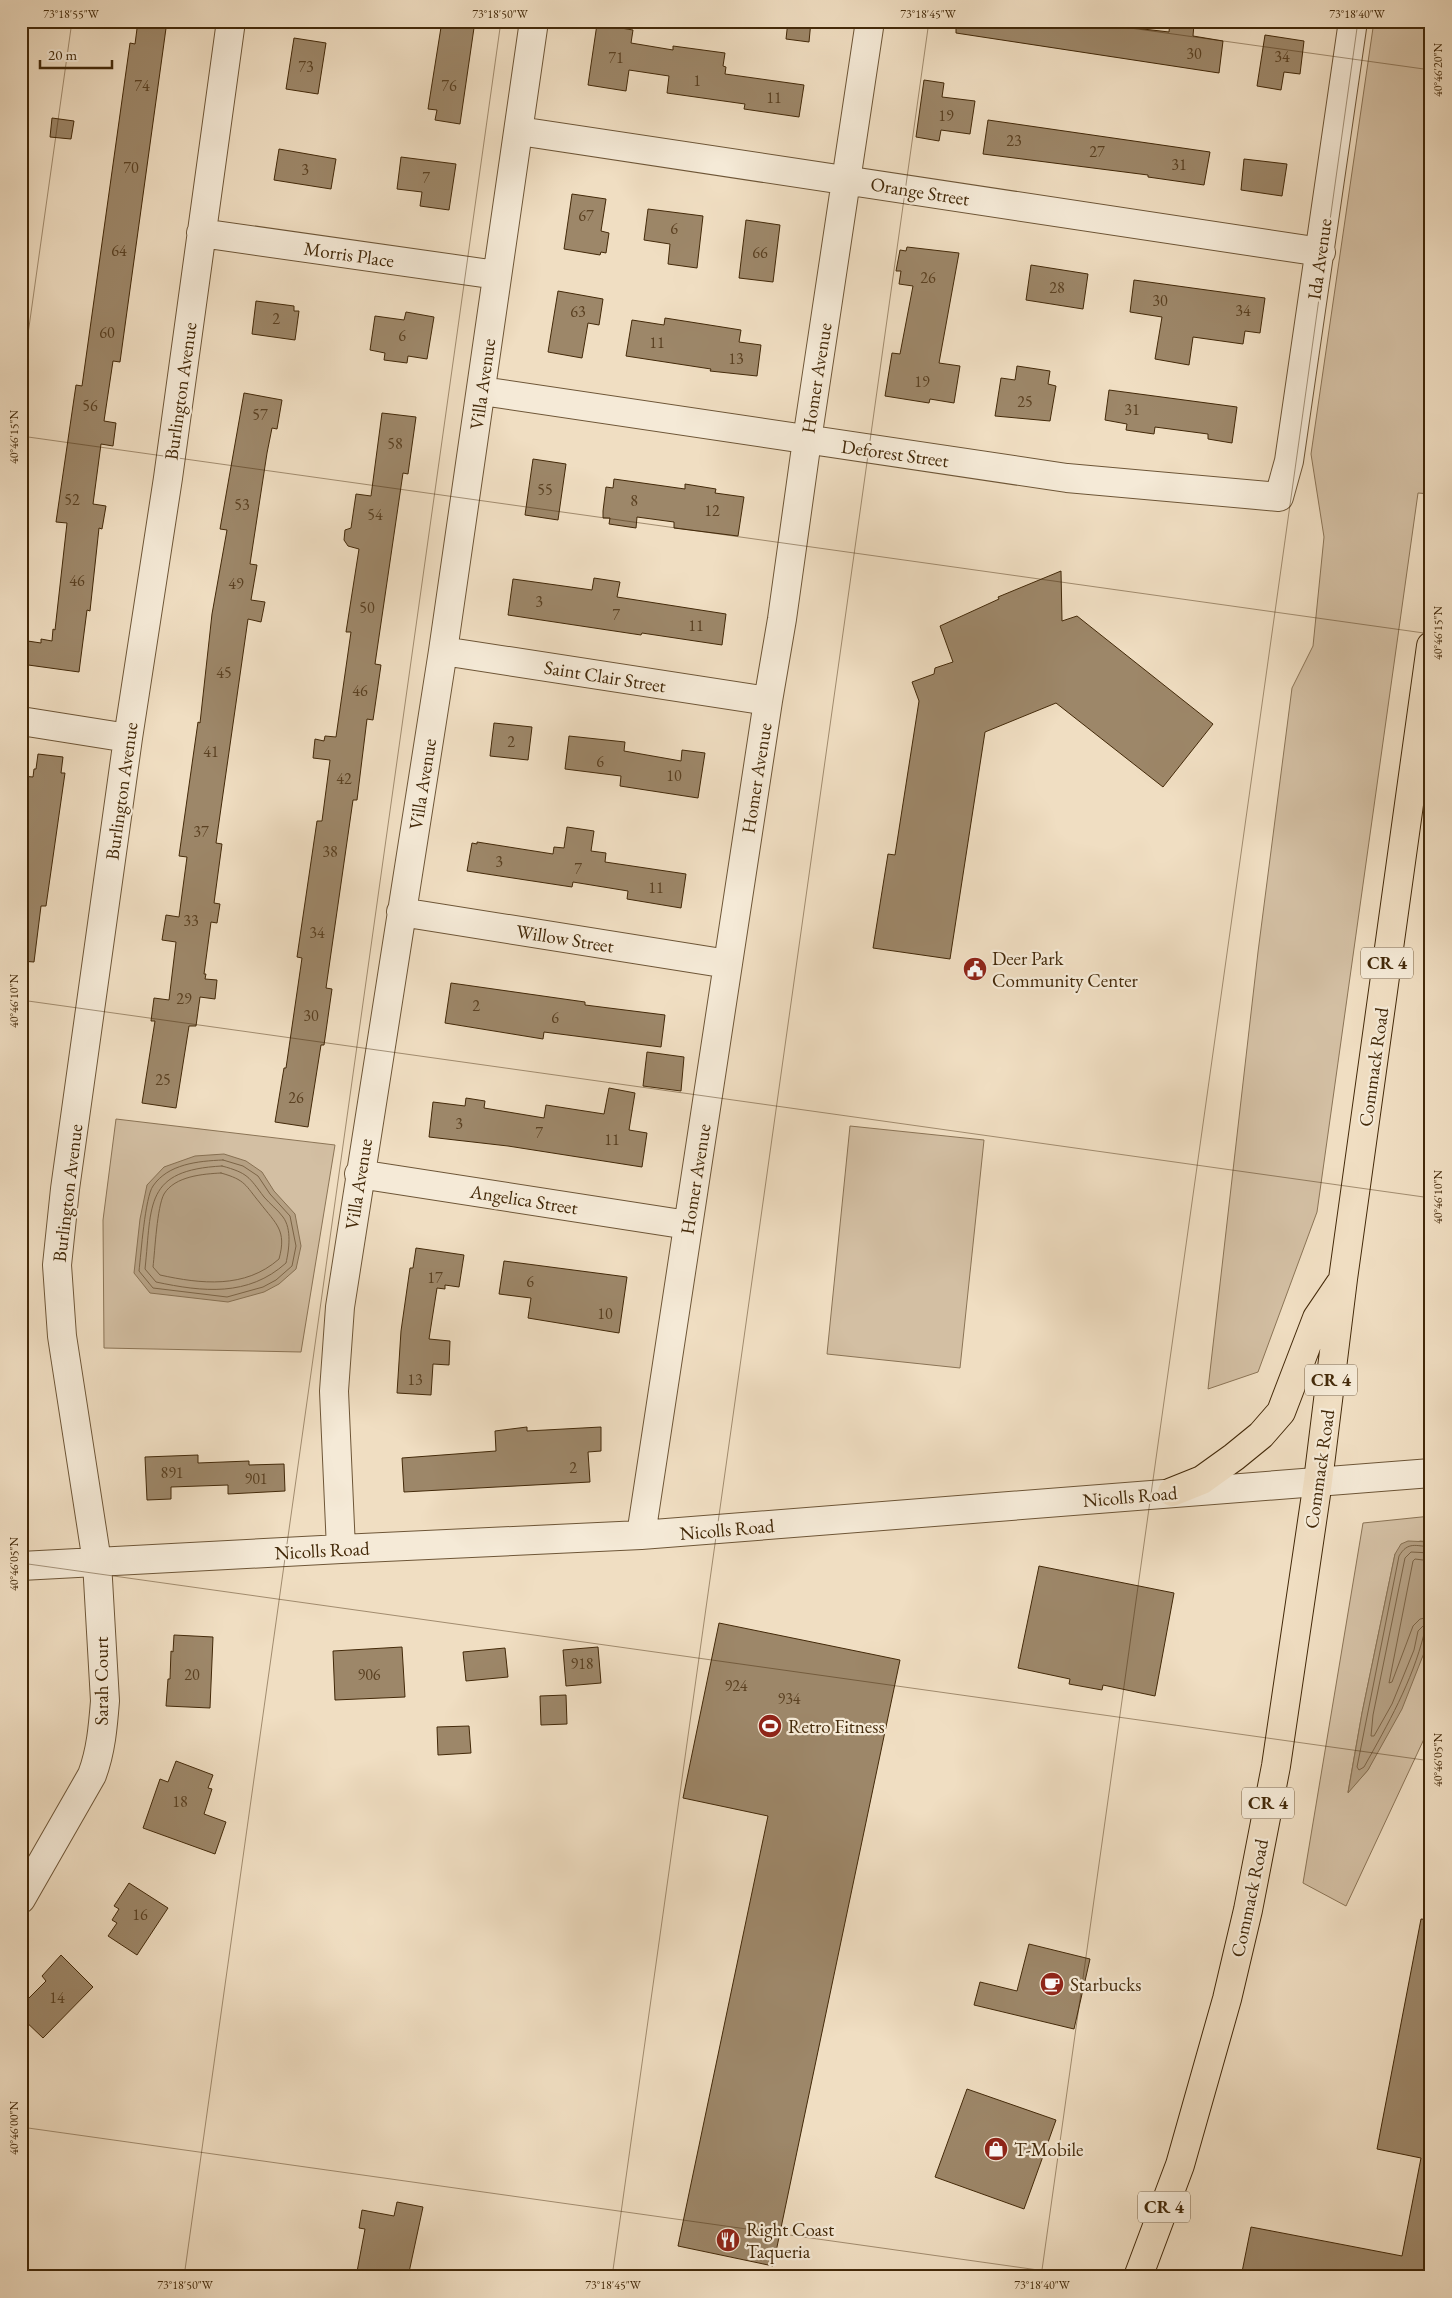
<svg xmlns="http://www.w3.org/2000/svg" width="1452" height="2298" viewBox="0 0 1452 2298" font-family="'EB Garamond',serif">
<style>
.green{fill:#d3bfa3;stroke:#8b7456}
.water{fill:#b5a083;stroke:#877052}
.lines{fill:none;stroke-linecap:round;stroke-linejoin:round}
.shore{stroke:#7c6446;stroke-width:1}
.building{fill:#9d8769;stroke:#432909}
.minor-casing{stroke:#6e5637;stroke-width:30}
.major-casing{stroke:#432909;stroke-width:30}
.minor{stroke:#f5ead7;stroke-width:28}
.major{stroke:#f0dec2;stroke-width:28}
.ticks{fill:none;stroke:#432909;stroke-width:1;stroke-opacity:0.45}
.labels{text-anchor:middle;stroke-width:4.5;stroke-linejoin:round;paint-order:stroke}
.number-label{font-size:16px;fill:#5a4021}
.shield{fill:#f5ead7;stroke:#786347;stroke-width:1}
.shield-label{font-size:18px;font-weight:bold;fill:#432909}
.street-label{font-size:19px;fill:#432909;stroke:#f5ead7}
.poi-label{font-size:19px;fill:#432909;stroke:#f5ead7;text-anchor:start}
.neatline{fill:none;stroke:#432909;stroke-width:2}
.ticks-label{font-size:12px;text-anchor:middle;fill:#432909}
</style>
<rect width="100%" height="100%" fill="#f0dec2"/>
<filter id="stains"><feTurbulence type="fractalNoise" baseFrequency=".004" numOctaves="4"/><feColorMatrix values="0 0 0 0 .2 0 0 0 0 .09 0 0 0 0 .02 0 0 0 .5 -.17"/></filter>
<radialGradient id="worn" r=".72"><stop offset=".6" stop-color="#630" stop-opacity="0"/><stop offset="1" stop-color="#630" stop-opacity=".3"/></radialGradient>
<path class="green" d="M 1374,21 L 1431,21 L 1431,494 L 1418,493 L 1317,1212 L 1258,1372 L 1208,1389 L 1258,952 L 1292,688 L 1313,646 L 1324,537 L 1311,454 Z
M 116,1119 L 335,1145 L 301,1352 L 104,1348 L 103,1220 Z
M 850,1126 L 984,1140 L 960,1368 L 827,1354 Z
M 1431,1516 L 1431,1542 L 1420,1541 L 1395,1554 L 1362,1713 L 1348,1792 L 1368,1770 L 1424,1653 L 1431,1626 L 1431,1724 L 1346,1906 L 1303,1883 L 1363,1523 Z"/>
<path class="water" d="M 224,1154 L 246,1161 L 262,1172 L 274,1191 L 295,1214 L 301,1246 L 296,1269 L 279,1284 L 264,1292 L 228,1302 L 150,1293 L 134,1273 L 140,1219 L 147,1185 L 164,1167 L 195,1156 Z
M 1408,1541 L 1431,1542 L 1431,1626 L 1424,1653 L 1402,1709 L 1368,1770 L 1348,1793 L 1362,1713 L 1395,1554 L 1401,1544 Z"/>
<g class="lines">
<path class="shore" d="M 223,1160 L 243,1166 L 258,1176 L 270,1194 L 290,1216 L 296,1246 L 292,1266 L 276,1280 L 263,1287 L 227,1297 L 153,1288 L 139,1271 C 141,1254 145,1197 153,1186 C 168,1164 198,1161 223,1160 Z
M 222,1166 C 248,1173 249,1177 264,1197 C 270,1204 278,1210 283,1217 C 292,1229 289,1250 286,1263 C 248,1297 203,1292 156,1282 L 145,1269 C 152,1204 144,1170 222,1166 Z
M 221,1173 C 246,1180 245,1185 260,1203 C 276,1224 287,1230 279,1259 C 245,1289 201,1284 160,1275 L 153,1267 C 155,1250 157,1207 164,1194 C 175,1176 203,1174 221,1173 Z
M 1431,1547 C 1416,1546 1408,1541 1399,1556 L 1357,1767 L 1359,1770 L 1364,1767 C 1388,1724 1412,1682 1424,1634 L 1431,1630
M 1431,1553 L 1411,1552 L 1405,1558 L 1373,1715 L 1371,1736 L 1374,1736 L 1392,1704 L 1414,1650 L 1418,1631 L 1423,1626 L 1431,1624
M 1431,1561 L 1415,1559 L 1413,1561 L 1389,1683 L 1392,1682 L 1413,1626 L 1420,1619 L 1431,1617"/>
</g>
<path class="building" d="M 138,21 L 167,21 L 120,362 L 113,361 L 104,421 L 116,423 L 113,446 L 101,444 L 93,504 L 106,506 L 102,529 L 99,528 L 90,611 L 87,610 L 79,672 L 21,664 L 21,640 L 41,643 L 41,639 L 52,641 L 53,629 L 55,630 L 67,523 L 56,522 L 76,385 L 82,386 L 130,43 L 135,44 Z
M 442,21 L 475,21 L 460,124 L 435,120 L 437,110 L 428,109 Z
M 788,21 L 811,21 L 809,42 L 786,39 Z
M 956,21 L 1110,21 L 1109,25 L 1169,32 L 1170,21 L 1172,21 L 1194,24 L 1193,36 L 1223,41 L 1219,73 L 956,33 Z
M 597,24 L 633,30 L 631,43 L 673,50 L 673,46 L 725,53 L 723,66 L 726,67 L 725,74 L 804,85 L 799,117 L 744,109 L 745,104 L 667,93 L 669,76 L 629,70 L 626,91 L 588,85 Z
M 1265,35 L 1304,41 L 1300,74 L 1284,72 L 1281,90 L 1257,86 Z
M 294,38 L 326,43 L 318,94 L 286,89 Z
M 924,80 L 944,83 L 942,97 L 975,101 L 970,134 L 941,130 L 939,141 L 916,137 Z
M 52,118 L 74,121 L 71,139 L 50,137 Z
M 988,120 L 1210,152 L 1204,185 L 1148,177 L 1148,175 L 983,154 Z
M 279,149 L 336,159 L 331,189 L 274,180 Z
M 401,157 L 456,164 L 449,210 L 420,206 L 422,192 L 397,189 Z
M 1244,159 L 1287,164 L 1282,196 L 1241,190 Z
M 572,194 L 606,199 L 601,231 L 609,233 L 606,253 L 601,252 L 600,255 L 564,249 Z
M 648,209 L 703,216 L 697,268 L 668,264 L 670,244 L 644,240 Z
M 746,220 L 780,225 L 773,282 L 739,278 Z
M 907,247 L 959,253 L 939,363 L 960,366 L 954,403 L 930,399 L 929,403 L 885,396 L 892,353 L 900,354 L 913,286 L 899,284 L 901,271 L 896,271 L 900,250 L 906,251 Z
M 1031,265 L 1088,274 L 1083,309 L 1026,300 Z
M 1134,280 L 1265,298 L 1260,333 L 1245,331 L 1243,344 L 1193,337 L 1189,365 L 1155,359 L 1162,317 L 1130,312 Z
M 558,291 L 603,299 L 599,325 L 588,323 L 582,358 L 548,352 Z
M 256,301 L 294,306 L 294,311 L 299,311 L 295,340 L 252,334 Z
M 406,312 L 434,317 L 427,359 L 408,356 L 407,363 L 384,360 L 385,353 L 370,350 L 375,316 L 404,320 Z
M 665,318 L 741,330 L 739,342 L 761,345 L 757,376 L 710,371 L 711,369 L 626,356 L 632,320 L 664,325 Z
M 1017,366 L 1050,371 L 1048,384 L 1056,386 L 1050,421 L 995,416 L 1001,378 L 1015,380 Z
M 1109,390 L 1237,407 L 1232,443 L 1208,439 L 1208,434 L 1155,427 L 1154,434 L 1126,430 L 1127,424 L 1105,420 Z
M 244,393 L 282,400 L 277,429 L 272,428 L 267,453 L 250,564 L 257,565 L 251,600 L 265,602 L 261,622 L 248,619 L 216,843 L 222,844 L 214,903 L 220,904 L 217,923 L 211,922 L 204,974 L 206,974 L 205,979 L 217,980 L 215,999 L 200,997 L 196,1026 L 189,1026 L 176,1108 L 142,1103 L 155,1021 L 151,1021 L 154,998 L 169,1000 L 176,942 L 162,940 L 166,915 L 179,917 L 187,857 L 179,856 L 198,722 L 200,723 L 212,614 L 227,530 L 220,529 Z
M 382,413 L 416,417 L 408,474 L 403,473 L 375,664 L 381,665 L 373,720 L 367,719 L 357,800 L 353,800 L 326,988 L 332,989 L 324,1045 L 321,1045 L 308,1127 L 275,1122 L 284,1068 L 286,1068 L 302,958 L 297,957 L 317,821 L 322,821 L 330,760 L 313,758 L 315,739 L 324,741 L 325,736 L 336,737 L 351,632 L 346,632 L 359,549 L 348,546 L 344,540 L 345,530 L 351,528 L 356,494 L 371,496 Z
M 533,459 L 566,464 L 558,520 L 525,515 Z
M 614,479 L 685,489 L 685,484 L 716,489 L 715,493 L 744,497 L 738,536 L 674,528 L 674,522 L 637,517 L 636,528 L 609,524 L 610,518 L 603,518 L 603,511 L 606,487 L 613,488 Z
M 1061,571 L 1062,621 L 1077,616 L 1213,724 L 1163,787 L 1056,703 L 985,732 L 950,959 L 873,948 L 888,854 L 895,855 L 919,701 L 912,682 L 934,674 L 935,668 L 953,662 L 940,626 L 999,599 L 998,597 Z
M 594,578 L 620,582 L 617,597 L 726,614 L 722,645 L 642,633 L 641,635 L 508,615 L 513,579 L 592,590 Z
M 494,723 L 532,727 L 528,760 L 490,756 Z
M 569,736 L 625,742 L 624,751 L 681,761 L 682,750 L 705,753 L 698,798 L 620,786 L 621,776 L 565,769 Z
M 38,754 L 63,757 L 61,773 L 65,773 L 46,906 L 41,906 L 34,962 L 21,961 L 21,776 L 33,777 L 34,769 L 36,769 Z
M 567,827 L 594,831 L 591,851 L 606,853 L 605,862 L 686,874 L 681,908 L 627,899 L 628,891 L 573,882 L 572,887 L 467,871 L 472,843 L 477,844 L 477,842 L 553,854 L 554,847 L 564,848 Z
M 451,983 L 585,1002 L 585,1005 L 665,1015 L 661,1047 L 544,1032 L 543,1039 L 445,1023 Z
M 647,1052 L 684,1057 L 681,1091 L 643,1086 Z
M 609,1088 L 635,1093 L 629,1130 L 647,1133 L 642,1167 L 508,1146 L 429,1137 L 433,1102 L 465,1106 L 466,1098 L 485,1101 L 484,1108 L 544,1118 L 546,1105 L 604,1114 Z
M 416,1248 L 464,1255 L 459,1287 L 445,1285 L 445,1289 L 437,1288 L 429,1339 L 450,1341 L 449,1365 L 433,1364 L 431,1395 L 397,1393 L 401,1331 L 410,1268 L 413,1268 Z
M 504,1261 L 627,1277 L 619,1333 L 528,1318 L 531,1298 L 499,1294 Z
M 527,1427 L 527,1431 L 601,1427 L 601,1451 L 588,1452 L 590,1482 L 404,1492 L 402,1458 L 496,1451 L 495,1431 Z
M 198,1455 L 198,1463 L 249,1461 L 249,1465 L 284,1464 L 285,1491 L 228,1494 L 228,1485 L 171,1487 L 171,1499 L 147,1500 L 145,1457 Z
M 1039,1566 L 1174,1593 L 1155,1696 L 1103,1685 L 1102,1690 L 1069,1684 L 1070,1679 L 1018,1668 Z
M 719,1623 L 900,1660 L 773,2266 L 678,2246 L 768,1816 L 683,1798 Z
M 174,1635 L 213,1637 L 210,1708 L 166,1706 L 168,1679 L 170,1679 L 171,1651 L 173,1652 Z
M 402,1647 L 405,1697 L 335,1700 L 333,1651 Z
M 598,1647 L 601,1683 L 566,1686 L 563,1650 Z
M 505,1648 L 508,1677 L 466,1681 L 463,1652 Z
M 566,1695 L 567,1724 L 541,1725 L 540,1696 Z
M 469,1726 L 471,1753 L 438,1755 L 437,1727 Z
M 176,1761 L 213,1775 L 208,1788 L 212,1789 L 204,1814 L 226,1822 L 215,1854 L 143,1828 L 160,1779 L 168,1782 Z
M 129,1883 L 168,1908 L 137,1955 L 108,1936 L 117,1923 L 112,1920 L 119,1909 L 114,1906 Z
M 1421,1919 L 1431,1920 L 1431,2277 L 1241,2277 L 1251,2227 L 1402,2256 L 1421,2158 L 1377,2149 Z
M 1029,1944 L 1090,1959 L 1074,2029 L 974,2005 L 980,1982 L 1017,1991 Z
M 61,1955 L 93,1987 L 43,2038 L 21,2017 L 21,2006 L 46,1981 L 42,1976 Z
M 967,2089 L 1056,2120 L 1024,2209 L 935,2177 Z
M 397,2202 L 423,2207 L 408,2277 L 356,2277 L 365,2229 L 359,2228 L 362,2210 L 394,2216 Z"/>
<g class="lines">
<g class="minor-casing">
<path id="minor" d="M 519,131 L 1321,252
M 201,233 L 497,275
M 482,391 L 1067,478 L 1279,497 L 1289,461 L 1353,21
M 443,651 L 768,701
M 21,721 L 128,738
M 401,912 L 728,964
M 359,1174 L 688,1225
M 641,1535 L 768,701 L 782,619 L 807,440 L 870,21
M 341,1549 L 334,1391 L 340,1307 L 443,651 L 534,21
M 21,1566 L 341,1549 L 641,1535 L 1431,1473
M 21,1899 L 92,1775 C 101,1751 103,1726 105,1701 L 97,1562 L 62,1336 L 57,1265 L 65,1189 L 128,738 L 168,478 L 231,21"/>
</g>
<g class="major-casing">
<path id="major" d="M 1172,1492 L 1202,1480 L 1234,1457 L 1261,1435 L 1281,1412 L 1317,1318 L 1340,1284
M 1138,2277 L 1180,2165 L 1227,1999 L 1248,1910 L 1276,1766 L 1318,1481 L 1343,1279 L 1431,646"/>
</g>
<use href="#minor" class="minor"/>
<use href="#major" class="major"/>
</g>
<path class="ticks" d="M 1080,21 L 1431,70M 21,384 L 72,21M 21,436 L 1431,634M 21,1000 L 1431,1198M 21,1563 L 1431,1761M 21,2127 L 1088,2277M 184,2277 L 501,21M 612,2277 L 929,21M 1041,2277 L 1358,21"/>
<defs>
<g id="civic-disc" transform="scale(1.25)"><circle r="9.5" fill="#8f2418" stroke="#f5ead7"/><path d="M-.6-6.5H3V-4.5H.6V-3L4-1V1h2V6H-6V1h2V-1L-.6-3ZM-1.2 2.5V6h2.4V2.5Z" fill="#fff"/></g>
<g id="stadium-disc" transform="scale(1.25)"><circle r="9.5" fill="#8f2418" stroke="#f5ead7"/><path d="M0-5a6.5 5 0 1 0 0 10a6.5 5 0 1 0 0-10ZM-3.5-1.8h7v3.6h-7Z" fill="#fff"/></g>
<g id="cafe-disc" transform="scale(1.25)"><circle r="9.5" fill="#8f2418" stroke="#f5ead7"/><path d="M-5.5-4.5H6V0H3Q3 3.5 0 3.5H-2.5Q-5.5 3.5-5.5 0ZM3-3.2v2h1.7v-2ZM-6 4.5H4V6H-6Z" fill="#fff"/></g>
<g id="shop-disc" transform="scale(1.25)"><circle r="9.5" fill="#8f2418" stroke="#f5ead7"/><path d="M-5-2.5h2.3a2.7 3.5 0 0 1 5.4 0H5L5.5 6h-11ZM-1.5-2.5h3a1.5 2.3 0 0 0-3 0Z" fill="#fff"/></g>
<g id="restaurant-disc" transform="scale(1.25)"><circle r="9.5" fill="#8f2418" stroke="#f5ead7"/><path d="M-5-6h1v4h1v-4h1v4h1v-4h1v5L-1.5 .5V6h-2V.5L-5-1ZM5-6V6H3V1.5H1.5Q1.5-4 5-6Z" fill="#fff"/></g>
</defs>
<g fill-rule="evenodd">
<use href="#civic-disc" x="975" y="969"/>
<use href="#stadium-disc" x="770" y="1726"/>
<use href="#cafe-disc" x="1052" y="1984"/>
<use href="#shop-disc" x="996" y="2149"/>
<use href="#restaurant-disc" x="728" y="2240"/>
</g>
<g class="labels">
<g class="number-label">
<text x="1194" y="59">30</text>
<text x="1282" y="62">34</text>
<text x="616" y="63">71</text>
<text x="306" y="72">73</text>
<text x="697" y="86">1</text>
<text x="142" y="91">74</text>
<text x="449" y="91">76</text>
<text x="774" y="103">11</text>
<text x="946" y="121">19</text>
<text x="1014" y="146">23</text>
<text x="1097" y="157">27</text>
<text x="1179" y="170">31</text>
<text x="131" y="173">70</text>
<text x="305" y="175">3</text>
<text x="426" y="183">7</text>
<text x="586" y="221">67</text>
<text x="674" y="234">6</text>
<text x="119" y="256">64</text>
<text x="760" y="258">66</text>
<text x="928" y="283">26</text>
<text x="1057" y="293">28</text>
<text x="1160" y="306">30</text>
<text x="1243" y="316">34</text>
<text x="578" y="317">63</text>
<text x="276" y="324">2</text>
<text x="107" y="338">60</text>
<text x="402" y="341">6</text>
<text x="657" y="348">11</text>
<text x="736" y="364">13</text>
<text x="922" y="387">19</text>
<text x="1025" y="407">25</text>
<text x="90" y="411">56</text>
<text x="1132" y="415">31</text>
<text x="260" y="420">57</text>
<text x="395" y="449">58</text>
<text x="545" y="495">55</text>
<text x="72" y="505">52</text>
<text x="634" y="506">8</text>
<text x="242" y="510">53</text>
<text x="712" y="516">12</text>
<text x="375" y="520">54</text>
<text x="77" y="586">46</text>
<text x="236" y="589">49</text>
<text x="539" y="607">3</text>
<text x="367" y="613">50</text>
<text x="616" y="620">7</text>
<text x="696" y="631">11</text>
<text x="224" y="678">45</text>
<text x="360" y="696">46</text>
<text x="511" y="747">2</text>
<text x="211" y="757">41</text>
<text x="600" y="767">6</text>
<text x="674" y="781">10</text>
<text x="344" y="784">42</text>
<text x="201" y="837">37</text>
<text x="330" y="857">38</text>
<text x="499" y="867">3</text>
<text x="578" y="874">7</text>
<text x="656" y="893">11</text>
<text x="191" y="926">33</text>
<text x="317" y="938">34</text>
<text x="184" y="1004">29</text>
<text x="476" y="1011">2</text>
<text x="311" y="1021">30</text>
<text x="555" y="1023">6</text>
<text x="163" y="1085">25</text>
<text x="296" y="1103">26</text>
<text x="459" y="1129">3</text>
<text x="539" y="1138">7</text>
<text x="612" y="1145">11</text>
<text x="435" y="1283">17</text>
<text x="530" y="1287">6</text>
<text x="605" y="1319">10</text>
<text x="415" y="1385">13</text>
<text x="573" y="1473">2</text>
<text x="172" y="1478">891</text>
<text x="256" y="1484">901</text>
<text x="582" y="1669">918</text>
<text x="192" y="1680">20</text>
<text x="369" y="1680">906</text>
<text x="736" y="1691">924</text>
<text x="789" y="1704">934</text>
<text x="180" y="1807">18</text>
<text x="140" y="1920">16</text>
<text x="57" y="2003">14</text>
</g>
<g class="shield">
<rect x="1361" y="947.5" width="52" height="31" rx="4"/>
<rect x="1305" y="1364.5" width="52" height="31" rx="4"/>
<rect x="1242" y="1787.5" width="52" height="31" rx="4"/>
<rect x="1138" y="2191.5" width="52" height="31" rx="4"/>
</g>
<g class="shield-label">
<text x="1387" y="969">CR 4</text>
<text x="1331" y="1386">CR 4</text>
<text x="1268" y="1809">CR 4</text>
<text x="1164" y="2213">CR 4</text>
</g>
<g class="street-label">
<text transform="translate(920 191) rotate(9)" y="7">Orange Street</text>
<text transform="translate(349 254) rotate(8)" y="7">Morris Place</text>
<text transform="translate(1319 259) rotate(-82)" y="7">Ida Avenue</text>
<text transform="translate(816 378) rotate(-81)" y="7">Homer Avenue</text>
<text transform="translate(482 384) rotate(-82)" y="7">Villa Avenue</text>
<text transform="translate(180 391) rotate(-82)" y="7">Burlington Avenue</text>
<text transform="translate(895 453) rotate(8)" y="7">Deforest Street</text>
<text transform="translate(605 676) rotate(9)" y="7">Saint Clair Street</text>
<text transform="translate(756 778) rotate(-81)" y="7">Homer Avenue</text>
<text transform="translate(422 784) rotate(-81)" y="7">Villa Avenue</text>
<text transform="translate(121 791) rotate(-82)" y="7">Burlington Avenue</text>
<text transform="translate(565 938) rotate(9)" y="7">Willow Street</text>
<text transform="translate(1373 1067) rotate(-82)" y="7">Commack Road</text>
<text transform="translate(695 1179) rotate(-81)" y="7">Homer Avenue</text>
<text transform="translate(358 1184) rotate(-81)" y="7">Villa Avenue</text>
<text transform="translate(67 1193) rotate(-83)" y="7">Burlington Avenue</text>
<text transform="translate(524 1199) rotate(9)" y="7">Angelica Street</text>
<text transform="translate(1319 1469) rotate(-82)" y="7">Commack Road</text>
<text transform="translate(1130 1496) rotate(-5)" y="7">Nicolls Road</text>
<text transform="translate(727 1529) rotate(-5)" y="7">Nicolls Road</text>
<text transform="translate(322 1550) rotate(-3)" y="7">Nicolls Road</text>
<text transform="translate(101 1681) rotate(-90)" y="7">Sarah Court</text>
<text transform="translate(1249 1898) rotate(-78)" y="7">Commack Road</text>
</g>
<g class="poi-label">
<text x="992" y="965">Deer Park<tspan x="992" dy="22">Community Center</tspan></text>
<text x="788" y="1733">Retro Fitness</text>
<text x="1070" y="1991">Starbucks</text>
<text x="1014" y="2156">T-Mobile</text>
<text x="746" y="2236">Right Coast<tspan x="746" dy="22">Taqueria</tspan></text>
</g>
</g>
<rect width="1452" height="2298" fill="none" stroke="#f0dec2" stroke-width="55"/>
<path d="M40 60v8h72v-8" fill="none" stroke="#432909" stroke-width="2.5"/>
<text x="48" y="60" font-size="15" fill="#432909" stroke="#f5ead7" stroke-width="4" paint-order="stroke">20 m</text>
<rect x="28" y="28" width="1396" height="2242" class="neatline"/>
<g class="ticks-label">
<text x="71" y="18">73°18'55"W</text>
<text x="500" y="18">73°18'50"W</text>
<text x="928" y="18">73°18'45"W</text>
<text x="1357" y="18">73°18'40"W</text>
<text transform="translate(1438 70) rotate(-90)" y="4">40°46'20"N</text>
<text transform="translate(14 437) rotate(-90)" y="4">40°46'15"N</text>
<text transform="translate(1438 633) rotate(-90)" y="4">40°46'15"N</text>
<text transform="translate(14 1001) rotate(-90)" y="4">40°46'10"N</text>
<text transform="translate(1438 1197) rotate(-90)" y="4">40°46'10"N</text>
<text transform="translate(14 1564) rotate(-90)" y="4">40°46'05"N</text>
<text transform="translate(1438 1760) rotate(-90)" y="4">40°46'05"N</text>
<text transform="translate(14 2128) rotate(-90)" y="4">40°46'00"N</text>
<text x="185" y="2289">73°18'50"W</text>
<text x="613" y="2289">73°18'45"W</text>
<text x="1042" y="2289">73°18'40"W</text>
</g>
<rect width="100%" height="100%" filter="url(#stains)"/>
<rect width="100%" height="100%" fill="url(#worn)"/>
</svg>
